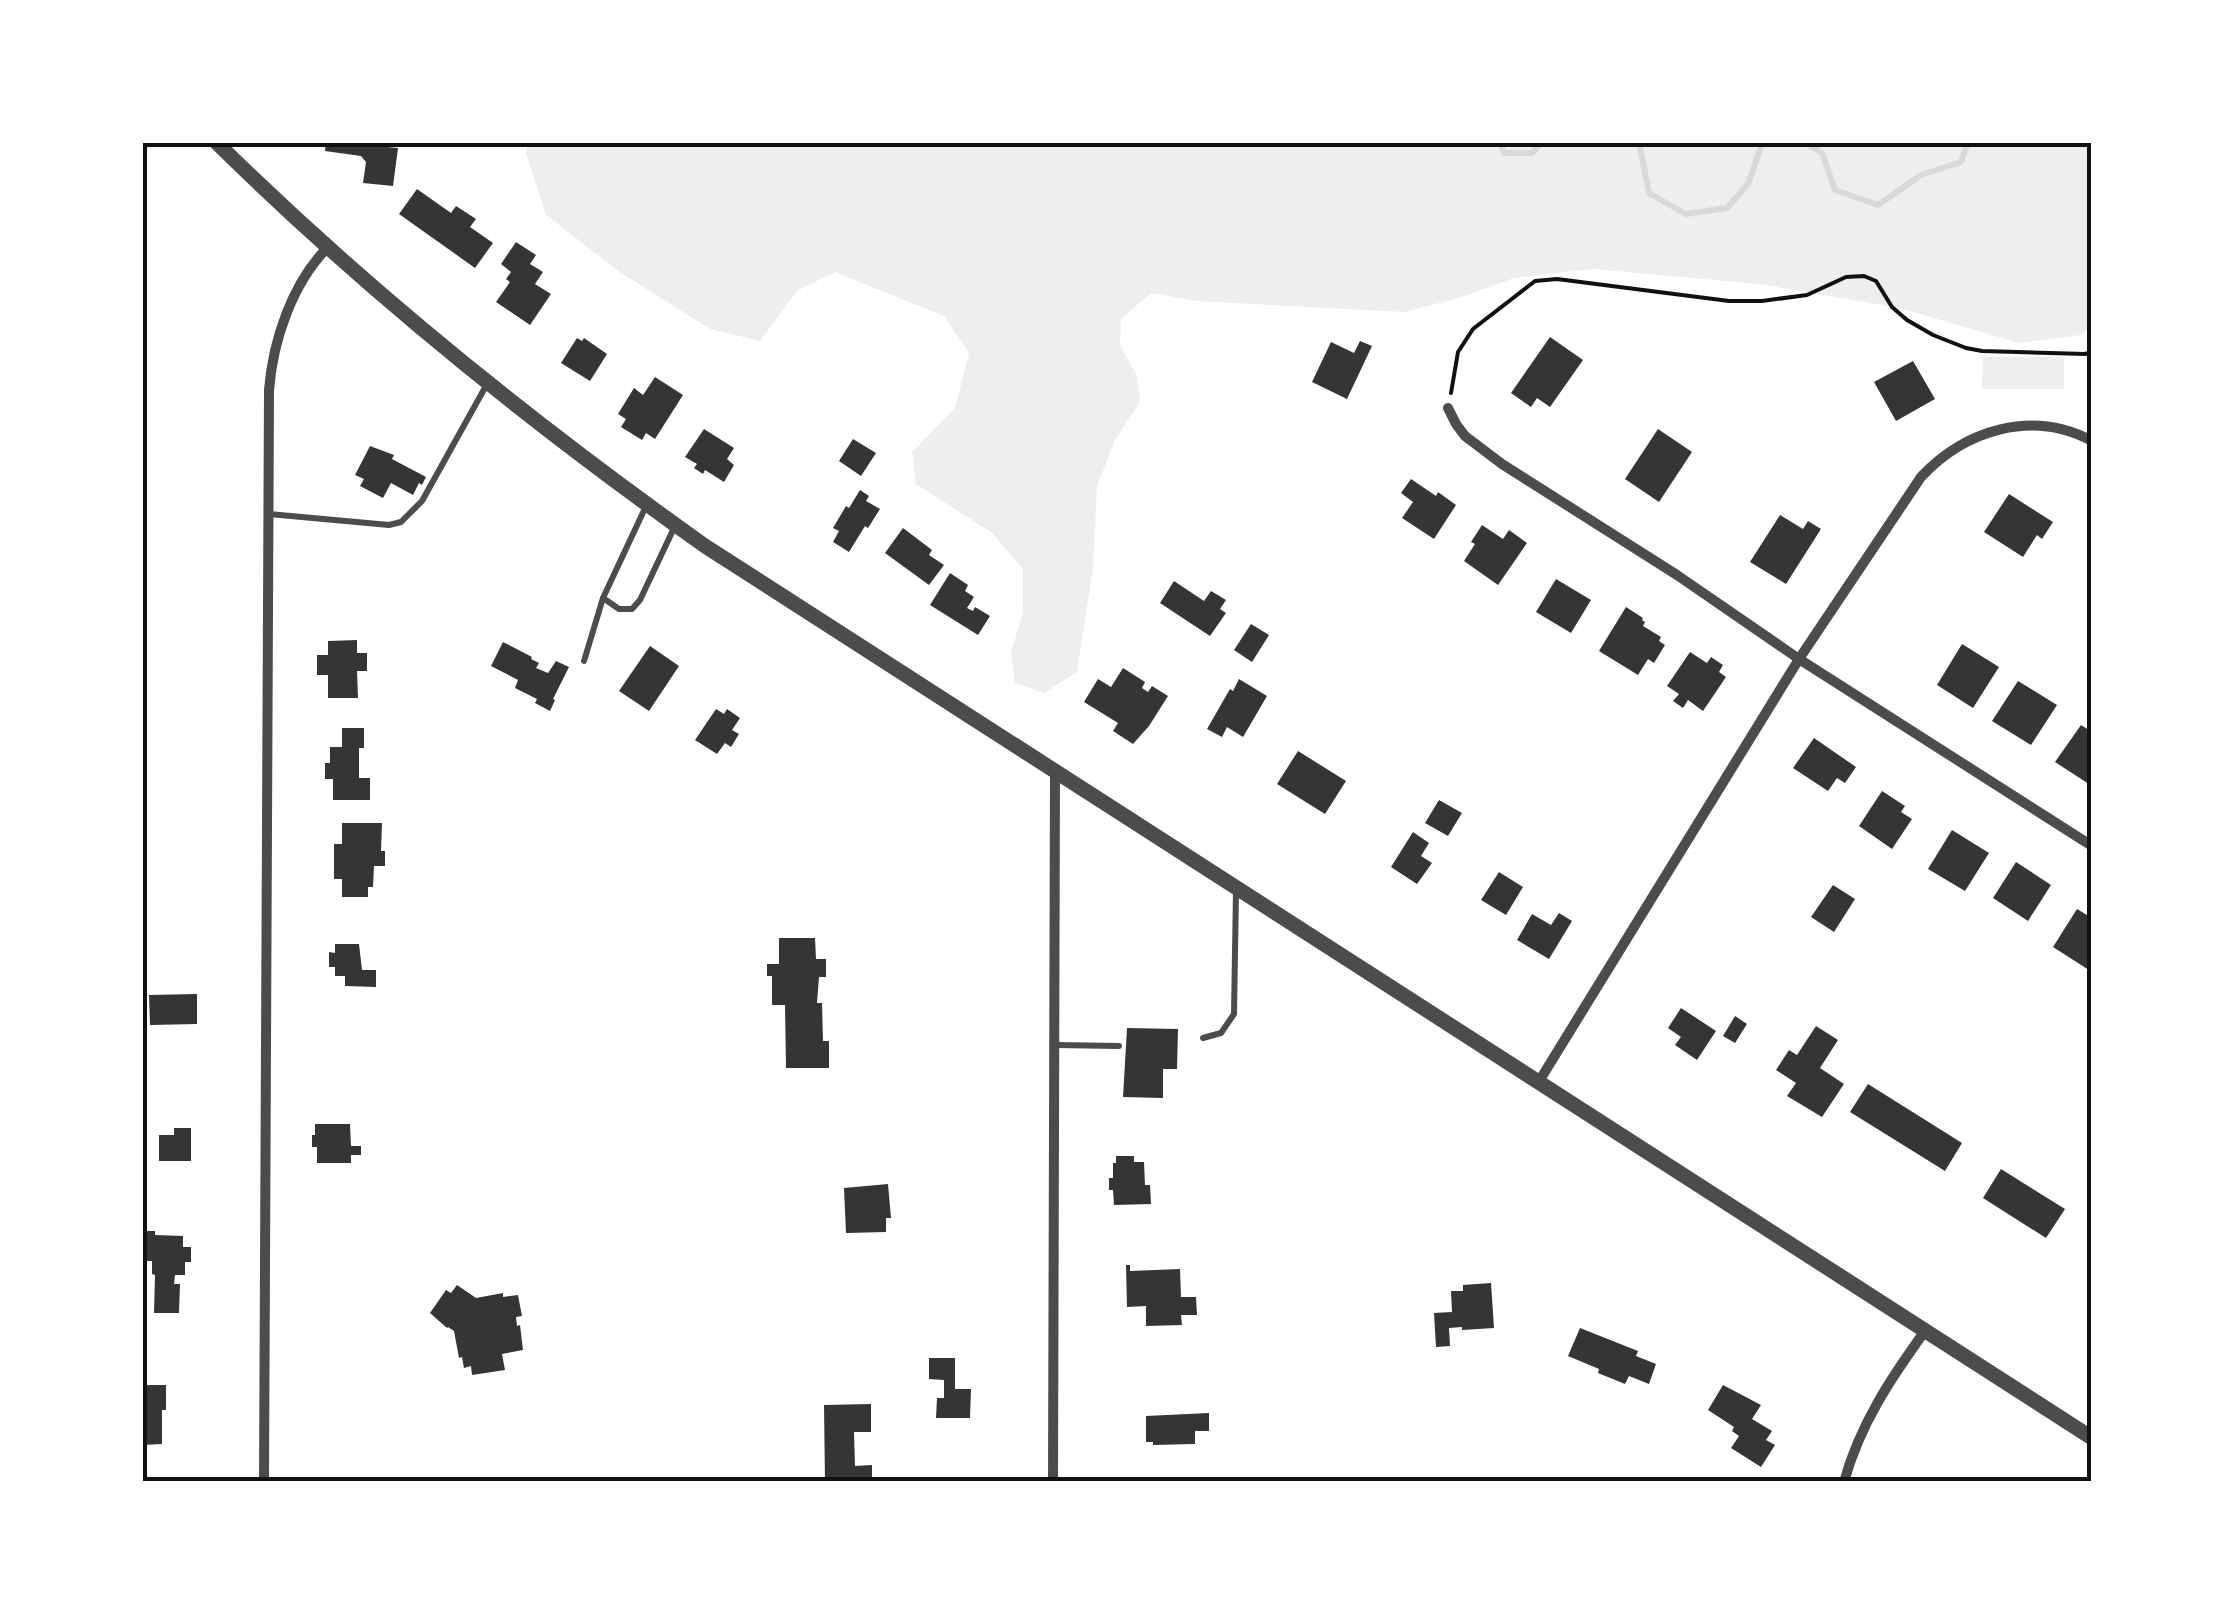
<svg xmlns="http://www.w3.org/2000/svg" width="2234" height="1624" viewBox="0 0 2234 1624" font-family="'DejaVu Sans',sans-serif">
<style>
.green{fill:#eee}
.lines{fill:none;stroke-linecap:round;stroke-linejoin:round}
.stream{stroke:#d9d9d9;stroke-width:6}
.building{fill:#353535}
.path{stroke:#111;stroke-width:4}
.service{stroke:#4c4c4c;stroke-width:6}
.minor{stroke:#4c4c4c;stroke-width:10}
.tertiary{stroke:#4c4c4c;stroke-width:15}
.neatline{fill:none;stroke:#111;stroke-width:4}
</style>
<rect width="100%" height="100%" fill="#fff"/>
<path class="green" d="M 529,142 L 2091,143 L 2091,325 L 2081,335 L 2019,343 L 1900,308 L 1759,284 L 1593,269 L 1514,278 L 1459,298 L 1404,312 L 1197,301 L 1151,293 L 1121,319 L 1120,345 L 1137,376 L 1140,402 L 1115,440 L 1097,486 L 1093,568 L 1077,672 L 1044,693 L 1015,683 L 1011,652 L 1023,613 L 1023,569 L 992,533 L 916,484 L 912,452 L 955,408 L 969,353 L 944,316 L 835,272 L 797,291 L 760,341 L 710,329 L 621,273 L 546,215 L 526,153 Z
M 1983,357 L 2064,357 L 2064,389 L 1982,389 Z"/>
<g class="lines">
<path class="stream" d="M 1500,142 L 1504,153 L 1532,153 L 1542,142
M 1639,142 L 1649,193 L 1686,214 L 1727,208 L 1748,184 L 1761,147 L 1767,142
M 1804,142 L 1822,153 L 1835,190 L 1878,205 L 1921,175 L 1961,162 L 1968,142"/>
</g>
<path class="building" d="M 326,142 L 388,142 L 387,147 L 398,148 L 393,186 L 363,183 L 366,162 L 361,156 L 325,151 Z
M 417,189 L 451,213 L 456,206 L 476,219 L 470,227 L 493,243 L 475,268 L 399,214 Z
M 516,242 L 536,255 L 530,264 L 543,272 L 535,284 L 551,294 L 530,325 L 496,302 L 510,282 L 506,279 L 511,272 L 501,264 Z
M 1550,337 L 1583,360 L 1550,407 L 1537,398 L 1531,407 L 1511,393 Z
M 577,338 L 582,341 L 584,338 L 607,354 L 590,381 L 561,363 Z
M 1360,341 L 1372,346 L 1347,399 L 1312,382 L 1331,342 L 1354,353 Z
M 1913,361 L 1935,399 L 1896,421 L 1874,382 Z
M 655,377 L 683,395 L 655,439 L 646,433 L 642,440 L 621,427 L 626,419 L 618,414 L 634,388 L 643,395 Z
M 704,429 L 734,448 L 727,459 L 734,465 L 724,482 L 705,470 L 703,474 L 694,468 L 697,464 L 685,457 Z
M 1658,429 L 1692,452 L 1659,502 L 1625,479 Z
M 853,439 L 876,453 L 861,476 L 839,461 Z
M 370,446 L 394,455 L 392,459 L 426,477 L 422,485 L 419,483 L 413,495 L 391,483 L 383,498 L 360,486 L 364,479 L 355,475 Z
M 1411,479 L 1436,496 L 1438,492 L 1456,505 L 1434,539 L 1402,518 L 1413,502 L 1401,493 Z
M 860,490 L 869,496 L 866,501 L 880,509 L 868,528 L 865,526 L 849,552 L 833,542 L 839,531 L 833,528 L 846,506 L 849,508 Z
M 2009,494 L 2053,522 L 2042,539 L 2037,535 L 2023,557 L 1984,532 Z
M 1780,515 L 1803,529 L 1808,521 L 1821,529 L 1786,584 L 1750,562 Z
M 1482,525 L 1503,539 L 1509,530 L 1527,543 L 1498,585 L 1464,561 L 1475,544 L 1471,542 Z
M 903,528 L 932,550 L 929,555 L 944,565 L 929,585 L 885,553 Z
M 950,573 L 968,585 L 965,591 L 974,597 L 967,608 L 973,611 L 975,607 L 990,616 L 978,635 L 930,605 Z
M 1556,579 L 1591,600 L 1571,633 L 1536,612 Z
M 1174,581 L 1204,601 L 1211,591 L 1226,600 L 1220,609 L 1226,613 L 1210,636 L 1160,603 Z
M 1626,607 L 1643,618 L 1642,620 L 1645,622 L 1643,626 L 1661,637 L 1659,641 L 1665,645 L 1654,663 L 1648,659 L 1638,675 L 1599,651 Z
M 1251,624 L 1269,635 L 1252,662 L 1234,650 Z
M 357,640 L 357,653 L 367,653 L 367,671 L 357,671 L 358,698 L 328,698 L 328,675 L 317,675 L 317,655 L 328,655 L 328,641 Z
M 503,642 L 532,657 L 531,659 L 539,663 L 536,668 L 548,673 L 556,661 L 569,667 L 553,699 L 555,700 L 550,711 L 535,703 L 537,699 L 515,688 L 518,680 L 491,666 Z
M 1962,644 L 1999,667 L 1973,708 L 1937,685 Z
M 650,646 L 679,666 L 649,711 L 619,691 Z
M 1690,652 L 1707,663 L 1711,657 L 1723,665 L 1719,672 L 1726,677 L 1703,711 L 1688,700 L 1683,708 L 1673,701 L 1679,694 L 1667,686 Z
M 1123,668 L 1145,682 L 1142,688 L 1148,692 L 1152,686 L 1168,696 L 1149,726 L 1133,744 L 1113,731 L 1118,723 L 1084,702 L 1098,679 L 1111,687 Z
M 1239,679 L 1267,696 L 1243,737 L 1227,727 L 1222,737 L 1207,729 L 1230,689 L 1233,691 Z
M 2018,681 L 2057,705 L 2031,745 L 1992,721 Z
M 716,709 L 724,714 L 727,709 L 740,718 L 732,730 L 739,734 L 731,747 L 725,743 L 717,754 L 695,740 Z
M 2081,725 L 2092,732 L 2092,786 L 2055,762 Z
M 342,728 L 364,728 L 364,748 L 359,748 L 359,778 L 370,778 L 370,800 L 333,800 L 333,779 L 325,779 L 325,763 L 330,763 L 330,747 L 342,747 Z
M 1814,738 L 1856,767 L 1845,783 L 1837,778 L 1828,791 L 1793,768 Z
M 1298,751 L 1346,781 L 1325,814 L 1277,784 Z
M 1882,791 L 1905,806 L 1901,812 L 1912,819 L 1892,849 L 1859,826 Z
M 1439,800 L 1462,813 L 1448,836 L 1425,823 Z
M 342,823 L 382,823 L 381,851 L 385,851 L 385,866 L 374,866 L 373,887 L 368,887 L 368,897 L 342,897 L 342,879 L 334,879 L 334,844 L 342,844 Z
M 1952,830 L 1989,853 L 1965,891 L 1928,869 Z
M 1413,832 L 1429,843 L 1421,856 L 1432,863 L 1417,884 L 1391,867 Z
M 2016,862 L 2051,885 L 2028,921 L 1993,898 Z
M 1499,872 L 1523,887 L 1506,915 L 1481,900 Z
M 1833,885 L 1855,899 L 1834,932 L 1811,917 Z
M 2077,909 L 2092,918 L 2092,972 L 2053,947 Z
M 1559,913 L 1572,921 L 1549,959 L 1517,940 L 1532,914 L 1551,925 Z
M 779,938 L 815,938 L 816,959 L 826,959 L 826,977 L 819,977 L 817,1003 L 822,1003 L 823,1041 L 829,1041 L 829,1068 L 786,1068 L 785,1005 L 772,1005 L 772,976 L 767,976 L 767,964 L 779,964 Z
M 335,944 L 359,944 L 362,970 L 376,970 L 376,987 L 345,986 L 345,976 L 335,976 L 335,967 L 329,967 L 329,952 L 335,953 Z
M 197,994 L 197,1024 L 150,1025 L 149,995 Z
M 1681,1008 L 1716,1031 L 1697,1060 L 1675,1045 L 1681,1037 L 1668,1028 Z
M 1735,1016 L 1747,1024 L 1735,1043 L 1723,1036 Z
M 1816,1026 L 1838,1040 L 1820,1068 L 1844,1084 L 1822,1117 L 1787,1096 L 1796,1083 L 1776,1070 L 1789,1050 L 1797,1055 Z
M 1127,1028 L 1178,1029 L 1177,1069 L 1163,1069 L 1163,1098 L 1123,1097 Z
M 1868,1084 L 1962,1143 L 1945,1171 L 1850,1112 Z
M 315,1124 L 350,1124 L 351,1146 L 361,1146 L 361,1155 L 351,1155 L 351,1163 L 317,1163 L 317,1147 L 312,1147 L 312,1135 L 315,1135 Z
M 174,1128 L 191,1128 L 191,1161 L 159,1161 L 159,1135 L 174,1135 Z
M 1116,1156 L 1134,1156 L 1134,1162 L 1144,1162 L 1145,1185 L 1150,1185 L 1151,1204 L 1114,1205 L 1113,1190 L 1109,1190 L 1109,1178 L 1113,1178 L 1113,1163 L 1116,1163 Z
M 2001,1169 L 2065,1209 L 2046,1238 L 1983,1198 Z
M 888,1184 L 891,1218 L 886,1218 L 886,1232 L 846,1233 L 844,1188 Z
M 142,1231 L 155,1231 L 155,1235 L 183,1236 L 183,1247 L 191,1247 L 191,1262 L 185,1262 L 185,1275 L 175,1275 L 174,1284 L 180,1284 L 179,1313 L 154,1313 L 155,1275 L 152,1274 L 152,1261 L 142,1261 Z
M 1126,1265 L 1130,1265 L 1130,1271 L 1180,1269 L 1181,1297 L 1196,1297 L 1197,1315 L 1181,1315 L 1182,1325 L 1146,1326 L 1146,1306 L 1127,1307 Z
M 1491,1283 L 1494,1328 L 1462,1330 L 1462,1327 L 1449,1328 L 1450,1346 L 1436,1347 L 1434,1313 L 1452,1312 L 1451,1291 L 1463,1291 L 1463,1285 Z
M 457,1285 L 476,1298 L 503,1293 L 503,1297 L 518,1295 L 522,1316 L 516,1317 L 517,1326 L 520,1325 L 523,1350 L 502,1354 L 505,1370 L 472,1375 L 471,1366 L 464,1368 L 462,1357 L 459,1358 L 454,1331 L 448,1327 L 447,1328 L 430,1313 L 446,1290 L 451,1293 Z
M 1580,1328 L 1638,1351 L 1636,1356 L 1656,1364 L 1649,1384 L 1629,1376 L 1625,1384 L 1598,1373 L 1599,1369 L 1568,1356 Z
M 929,1358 L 955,1358 L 955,1389 L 971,1389 L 970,1418 L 936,1418 L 937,1398 L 944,1398 L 944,1380 L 929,1379 Z
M 142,1385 L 166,1385 L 166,1410 L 162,1410 L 162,1444 L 142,1445 Z
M 1723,1385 L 1761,1405 L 1752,1419 L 1772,1431 L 1766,1440 L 1775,1445 L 1761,1467 L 1731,1448 L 1739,1436 L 1732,1431 L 1734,1427 L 1708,1410 Z
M 871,1404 L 871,1432 L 854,1432 L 855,1466 L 872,1465 L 872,1482 L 825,1482 L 824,1405 Z
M 1209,1413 L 1209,1431 L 1195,1431 L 1195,1444 L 1153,1445 L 1153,1442 L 1146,1442 L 1146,1416 Z"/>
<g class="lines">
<path class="path" d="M 1451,393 L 1458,352 L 1473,329 L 1535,281 L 1557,279 L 1729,301 L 1762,301 L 1807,295 L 1846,277 L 1864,276 L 1876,281 L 1892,307 L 1907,320 L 1933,335 L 1966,348 L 1982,351 L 2085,354 L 2092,352"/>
<path class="service" d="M 269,514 L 389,525 L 401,522 L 422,501 L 487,384
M 603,598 L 619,609 L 632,609 L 640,600 L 674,528
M 584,661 L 603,598 L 647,504
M 1203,1038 L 1221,1033 L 1234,1014 L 1236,891
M 1055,1045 L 1119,1046"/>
<path class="minor" d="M 1448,408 L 1456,424 L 1465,436 L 1502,464 L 1677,575 L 1799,659 L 2092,846
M 1538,1083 L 1799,659 L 1921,477 C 1965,430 2032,409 2092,441
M 264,1482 L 269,390 C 273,340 292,284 327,248
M 1053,1482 L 1055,771
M 1844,1482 C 1860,1424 1891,1378 1925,1331"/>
<path class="tertiary" d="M 216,142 C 367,291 533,424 705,546 L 2092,1438"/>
</g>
<rect width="2234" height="1624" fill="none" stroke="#ffffff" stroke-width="290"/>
<rect x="145" y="145" width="1944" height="1334" class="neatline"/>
</svg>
